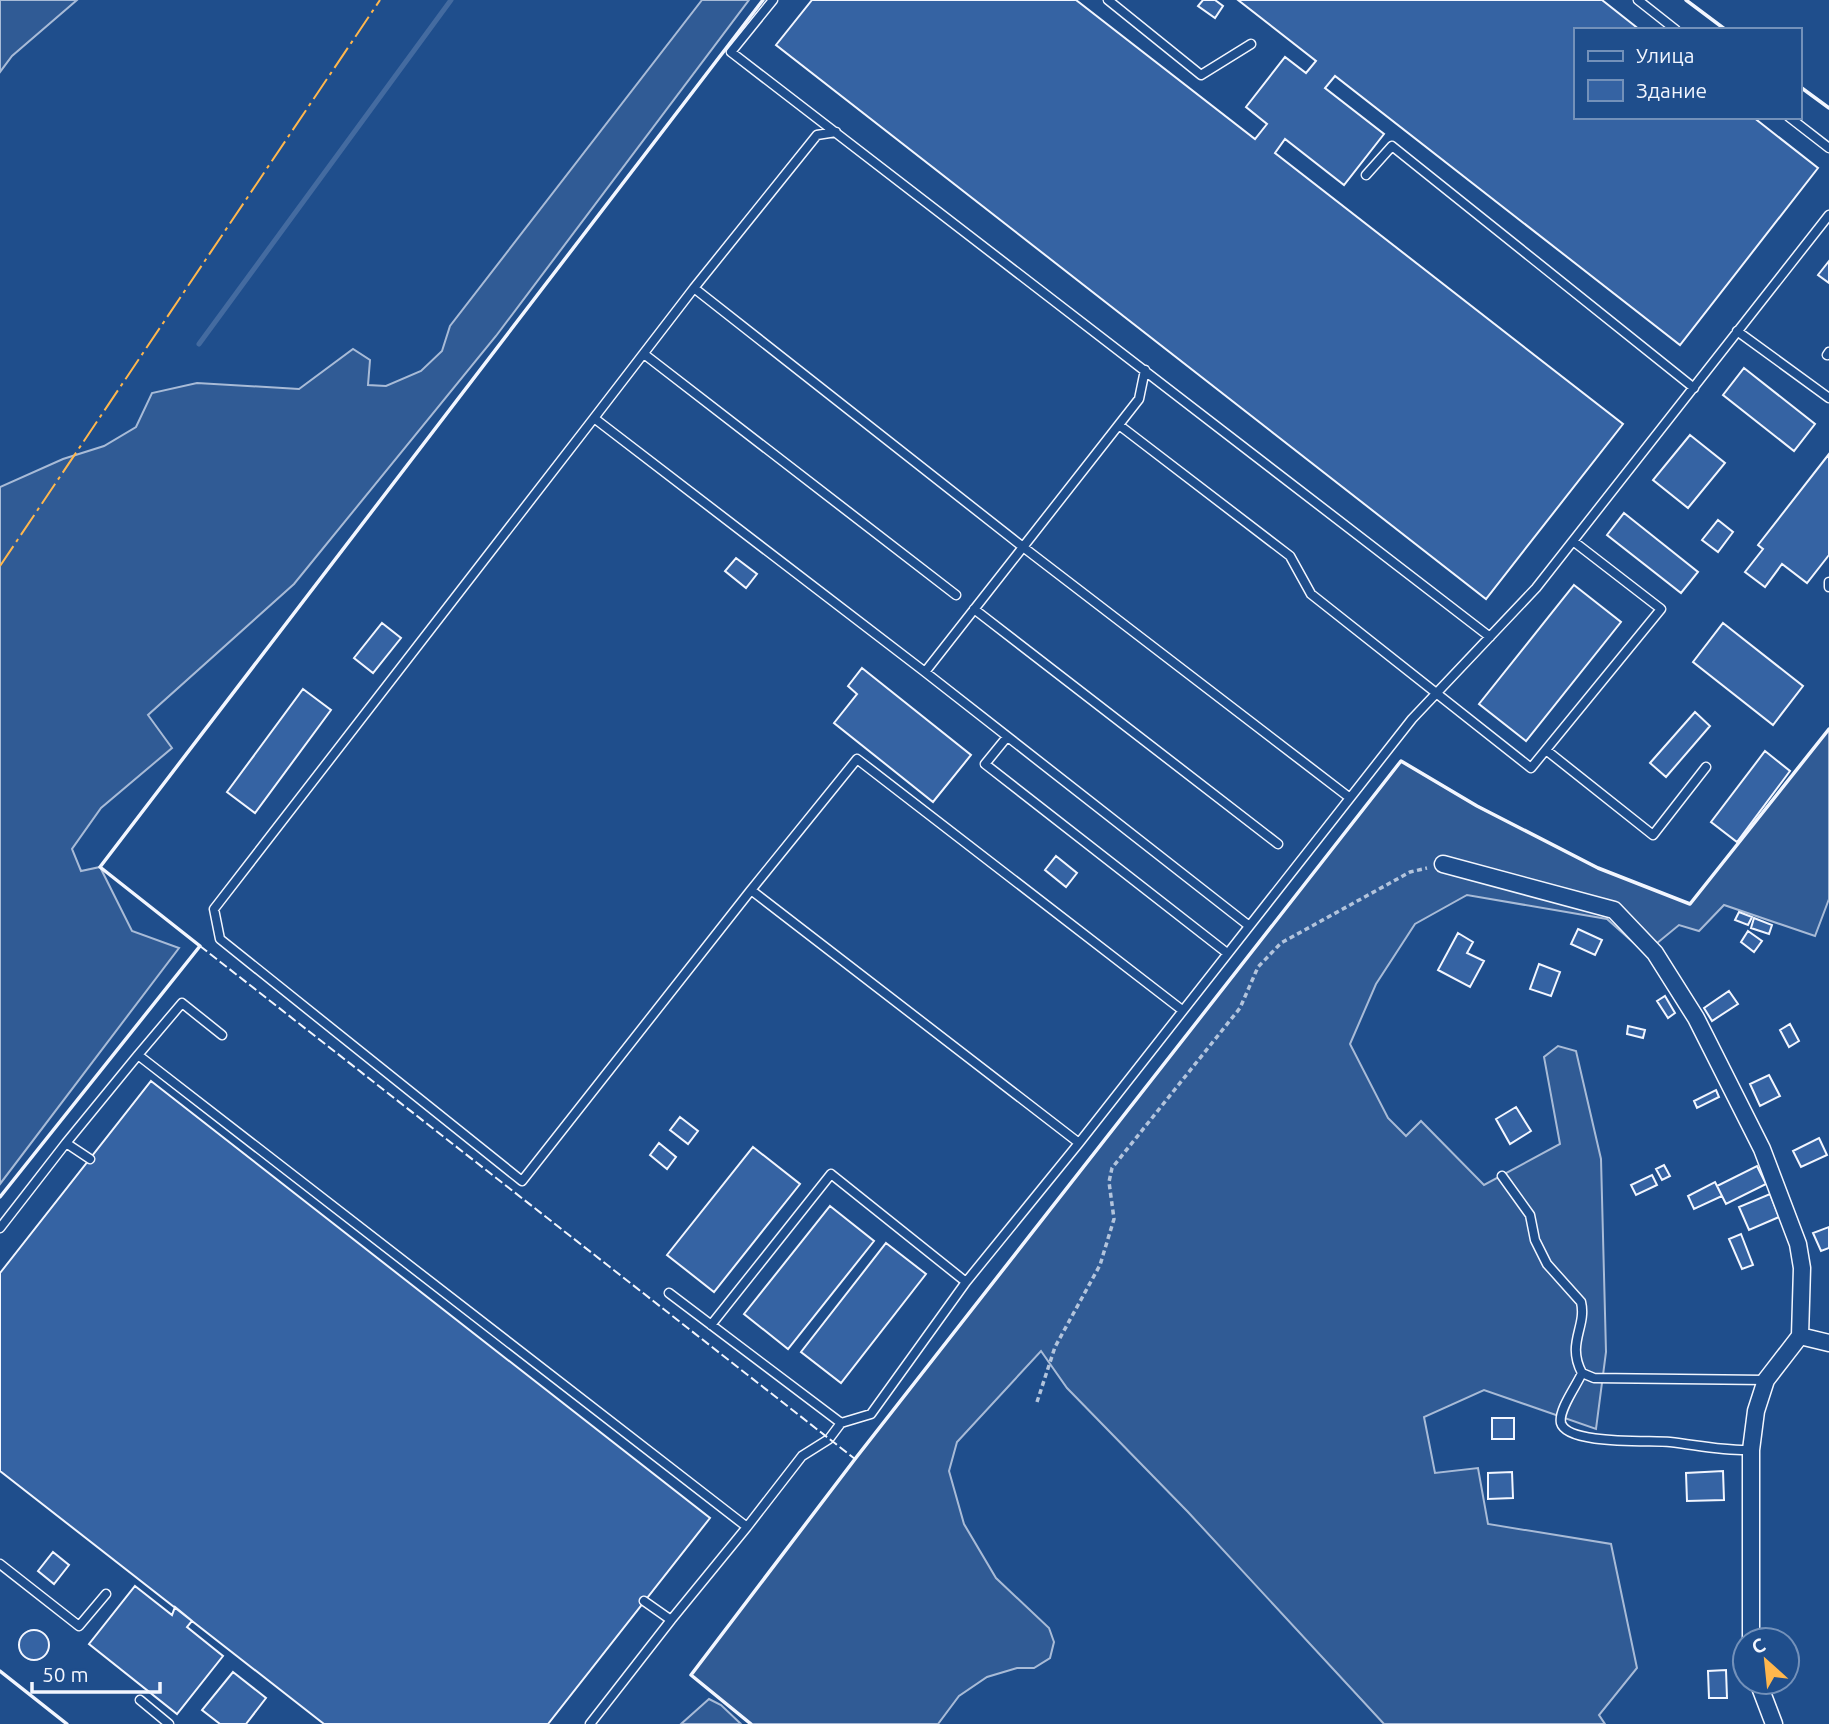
<svg xmlns="http://www.w3.org/2000/svg" width="1829" height="1724" viewBox="0 0 1829 1724" font-family="Ubuntu,sans-serif">
<style>
.built{fill:#305b95;stroke:#a8bbd7;stroke-width:2}
.lines{fill:none;stroke-linecap:round;stroke-linejoin:round}
.stream{stroke:#446ba0;stroke-width:5}
.building{fill:#3563a3;stroke:#f2f6ff;stroke-width:2}
.lane-casing{stroke:#f2f6ff;stroke-width:11}
.street-casing{stroke:#f2f6ff;stroke-width:19}
.path{stroke:#b3c4dc;stroke-width:3.5;stroke-dasharray:5 3.5;stroke-linecap:butt}
.lane{stroke:#1f4e8c;stroke-width:8}
.street{stroke:#1f4e8c;stroke-width:16}
.fence{stroke:#f2f6ff;stroke-width:2;stroke-dasharray:9 3.5;stroke-linecap:butt}
.wall{stroke:#f2f6ff;stroke-width:3.5}
.power{stroke:#ffb74d;stroke-width:2;stroke-dasharray:24 5 3.5 5;stroke-linecap:butt}
</style>
<rect width="100%" height="100%" fill="#1f4e8c"/>
<path class="built" d="M 0,0 L 77,0 L 12,56 L 0,72 Z
M 702,0 L 749,0 L 496,336 L 294,584 L 148,715 L 172,748 L 101,808 L 72,849 L 81,871 L 100,867 L 132,931 L 179,948 L 0,1184 L 0,487 L 63,459 L 104,446 L 136,427 L 152,393 L 197,383 L 299,389 L 353,349 L 370,360 L 368,385 L 386,386 L 421,371 L 442,351 L 450,326 Z
M 1829,729 L 1829,899 L 1815,936 L 1724,905 L 1699,931 L 1679,925 L 1645,953 L 1607,919 L 1467,895 L 1415,924 L 1376,984 L 1350,1044 L 1388,1118 L 1406,1136 L 1421,1121 L 1484,1185 L 1560,1144 L 1544,1057 L 1558,1046 L 1576,1051 L 1601,1159 L 1606,1352 L 1596,1429 L 1484,1390 L 1424,1417 L 1435,1473 L 1478,1468 L 1488,1524 L 1611,1544 L 1637,1668 L 1599,1715 L 1605,1724 L 1384,1724 L 1188,1512 L 1067,1388 L 1041,1351 L 957,1442 L 949,1471 L 964,1524 L 996,1578 L 1049,1628 L 1054,1642 L 1050,1658 L 1034,1668 L 1017,1668 L 987,1677 L 959,1696 L 938,1724 L 751,1724 L 691,1675 L 855,1459 L 1401,761 L 1477,806 L 1598,868 L 1690,904 Z
M 709,1699 L 721,1705 L 741,1724 L 681,1724 Z"/>
<g class="lines">
<path class="stream" d="M 199,344 L 451,0"/>
</g>
<path class="building" d="M 812,0 L 1076,0 L 1255,139 L 1267,124 L 1246,107 L 1285,57 L 1306,73 L 1316,61 L 1238,0 L 1602,0 L 1640,30 L 1575,30 L 1575,117 L 1753,117 L 1818,168 L 1680,345 L 1335,76 L 1325,88 L 1384,134 L 1344,185 L 1285,139 L 1275,153 L 1623,424 L 1486,599 L 776,45 Z
M 1203,0 L 1215,0 L 1223,6 L 1215,18 L 1198,6 Z
M 1829,261 L 1829,283 L 1818,275 Z
M 1744,368 L 1815,424 L 1794,451 L 1723,395 Z
M 1690,435 L 1725,463 L 1688,508 L 1653,480 Z
M 1829,454 L 1829,555 L 1807,583 L 1782,564 L 1765,587 L 1745,572 L 1763,549 L 1758,545 Z
M 1624,513 L 1698,572 L 1681,593 L 1607,535 Z
M 1718,520 L 1733,532 L 1718,552 L 1702,540 Z
M 736,558 L 757,574 L 746,588 L 725,571 Z
M 1574,585 L 1621,622 L 1526,741 L 1479,704 Z
M 382,623 L 401,638 L 373,673 L 354,658 Z
M 1723,623 L 1803,686 L 1773,725 L 1693,662 Z
M 862,668 L 971,755 L 933,802 L 834,723 L 857,694 L 848,686 Z
M 303,689 L 331,710 L 255,813 L 227,792 Z
M 1695,712 L 1710,726 L 1666,777 L 1650,763 Z
M 1765,751 L 1790,771 L 1737,842 L 1711,822 Z
M 1056,856 L 1077,873 L 1066,887 L 1045,870 Z
M 1739,912 L 1752,917 L 1748,925 L 1735,920 Z
M 1754,918 L 1772,925 L 1769,934 L 1751,928 Z
M 1578,929 L 1602,940 L 1595,955 L 1571,944 Z
M 1748,931 L 1762,941 L 1754,952 L 1741,942 Z
M 1458,933 L 1473,942 L 1467,953 L 1484,961 L 1470,987 L 1438,970 Z
M 1539,964 L 1560,972 L 1551,996 L 1530,989 Z
M 1729,991 L 1738,1004 L 1712,1021 L 1704,1008 Z
M 1665,996 L 1675,1013 L 1668,1018 L 1657,1001 Z
M 1790,1024 L 1799,1041 L 1789,1047 L 1780,1030 Z
M 1628,1026 L 1645,1030 L 1643,1038 L 1627,1034 Z
M 1769,1075 L 1780,1096 L 1760,1106 L 1750,1084 Z
M 151,1081 L 710,1518 L 548,1724 L 324,1724 L 0,1471 L 0,1273 Z
M 1716,1090 L 1719,1097 L 1697,1108 L 1694,1101 Z
M 1516,1107 L 1531,1131 L 1510,1144 L 1496,1119 Z
M 680,1117 L 698,1131 L 688,1144 L 670,1130 Z
M 1819,1138 L 1827,1155 L 1801,1167 L 1793,1151 Z
M 659,1143 L 676,1157 L 667,1169 L 650,1155 Z
M 753,1147 L 800,1184 L 714,1292 L 667,1255 Z
M 1664,1165 L 1670,1176 L 1662,1180 L 1656,1169 Z
M 1757,1166 L 1766,1184 L 1726,1204 L 1717,1186 Z
M 1652,1175 L 1657,1185 L 1636,1195 L 1631,1185 Z
M 1715,1182 L 1722,1196 L 1694,1209 L 1688,1196 Z
M 1770,1194 L 1779,1217 L 1749,1230 L 1739,1207 Z
M 830,1206 L 874,1241 L 788,1349 L 744,1314 Z
M 1829,1227 L 1829,1248 L 1821,1251 L 1813,1233 Z
M 1741,1234 L 1753,1265 L 1742,1269 L 1729,1239 Z
M 886,1243 L 926,1274 L 841,1383 L 801,1352 Z
M 1492,1418 L 1514,1418 L 1514,1439 L 1492,1439 Z
M 1723,1471 L 1724,1500 L 1687,1501 L 1686,1473 Z
M 1512,1472 L 1513,1498 L 1488,1499 L 1488,1473 Z
M 53,1552 L 69,1565 L 54,1584 L 38,1571 Z
M 135,1586 L 172,1615 L 175,1607 L 192,1621 L 187,1627 L 223,1656 L 177,1714 L 89,1644 Z
M19 1645a15 15 0 1 1 30 0a15 15 0 1 1-30 0Z
M 1726,1670 L 1727,1698 L 1709,1698 L 1708,1671 Z
M 233,1672 L 266,1698 L 246,1724 L 220,1724 L 202,1710 Z"/>
<g class="lines">
<g class="lane-casing">
<path id="lane" d="M 773,0 L 731,52 L 1490,637
M 1108,0 L 1201,75 L 1251,44
M 1638,0 L 1676,30
M 1789,117 L 1829,148
M 836,132 L 817,135 L 694,288 L 1023,547 L 1139,399 L 1145,370
M 1366,175 L 1392,146 L 1694,388
M 694,288 L 594,418 L 925,672 L 1023,547 L 1350,798
M 1737,331 L 1829,398
M 644,354 L 956,595
M 1827,355 L 1829,352
M 594,418 L 214,909 L 220,939 L 522,1181 L 751,890
M 1119,425 L 1290,556 L 1311,594 L 1531,768 L 1661,609 L 1573,541
M 1829,582 L 1829,587
M 974,609 L 1278,844
M 925,672 L 1248,925
M 1007,737 L 985,764 L 1227,953
M 1546,750 L 1653,835 L 1706,767
M 222,1035 L 182,1003 L 138,1055 L 747,1527 L 671,1620
M 1079,1143 L 751,890 L 857,759 L 1182,1010
M 90,1159 L 66,1143 L 138,1055
M 1502,1176 L 1530,1215 L 1535,1240 L 1547,1264 L 1581,1302 C 1587,1327 1566,1343 1582,1373 L 1594,1378 L 1766,1380
M 0,1228 L 66,1143
M 966,1282 L 1079,1143 L 1412,719 L 1536,588 L 1829,215
M 669,1293 L 841,1423 L 829,1439 L 802,1456 L 747,1527
M 711,1325 L 831,1174 L 966,1282 L 871,1414 L 841,1423
M 1582,1373 C 1577,1385 1558,1410 1561,1423 C 1567,1445 1650,1440 1670,1442 C 1697,1445 1723,1451 1751,1450
M 0,1564 L 79,1626 L 106,1594
M 140,1700 L 169,1724
M 590,1724 L 671,1620 L 644,1601"/>
</g>
<g class="street-casing">
<path id="street" d="M 1443,864 L 1614,910 L 1655,953 L 1696,1018 L 1762,1149 L 1798,1244 L 1802,1268 L 1800,1336 L 1766,1380 L 1756,1411 L 1751,1450 L 1751,1640
M 1800,1336 L 1829,1343
M 1758,1682 L 1774,1724"/>
</g>
<path class="path" d="M 1037,1402 L 1055,1347 L 1100,1265 L 1114,1219 L 1109,1182 L 1112,1168 L 1240,1008 L 1258,967 L 1281,943 L 1410,872 L 1427,868"/>
<use href="#lane" class="lane"/>
<use href="#street" class="street"/>
<path class="fence" d="M 200,946 L 855,1459"/>
<path class="wall" d="M 1686,0 L 1726,30
M 1799,86 L 1829,108
M 0,1197 L 200,946 L 100,867 L 763,0
M 0,1671 L 67,1724
M 751,1724 L 691,1675 L 855,1459 L 1401,761 L 1477,806 L 1598,868 L 1690,904 L 1829,729"/>
<path class="power" d="M 0,566 L 380,0"/>
</g>
<rect x="1574" y="28" width="228" height="91" fill="#1f4e8c" stroke="#7391ba" stroke-width="2"/>
<rect x="1588" y="51" width="35" height="10" fill="#1f4e8c" stroke="#7391ba" stroke-width="2"/>
<text x="1636" y="63" font-size="21" fill="#f2f6ff">Улица</text>
<rect x="1588" y="80" width="35" height="21" fill="#3563a3" stroke="#7391ba" stroke-width="2"/>
<text x="1636" y="98" font-size="21" fill="#f2f6ff">Здание</text>
<g transform="translate(1766 1661) rotate(333)"><circle r="33" fill="#1f4e8c" stroke="#7391ba" stroke-width="2"/>
<path d="M0-5L12 26L0 18L-12 26Z" fill="#ffb74d"/>
<text y="-10" font-size="19" font-weight="bold" text-anchor="middle" fill="#f2f6ff">С</text>
</g>
<path d="M32 1682v10h128v-10" fill="none" stroke="#f2f6ff" stroke-width="3.5"/>
<text x="42" y="1682" font-size="21" fill="#f2f6ff" stroke="#1f4e8c" stroke-width="5" paint-order="stroke">50 m</text>
</svg>
